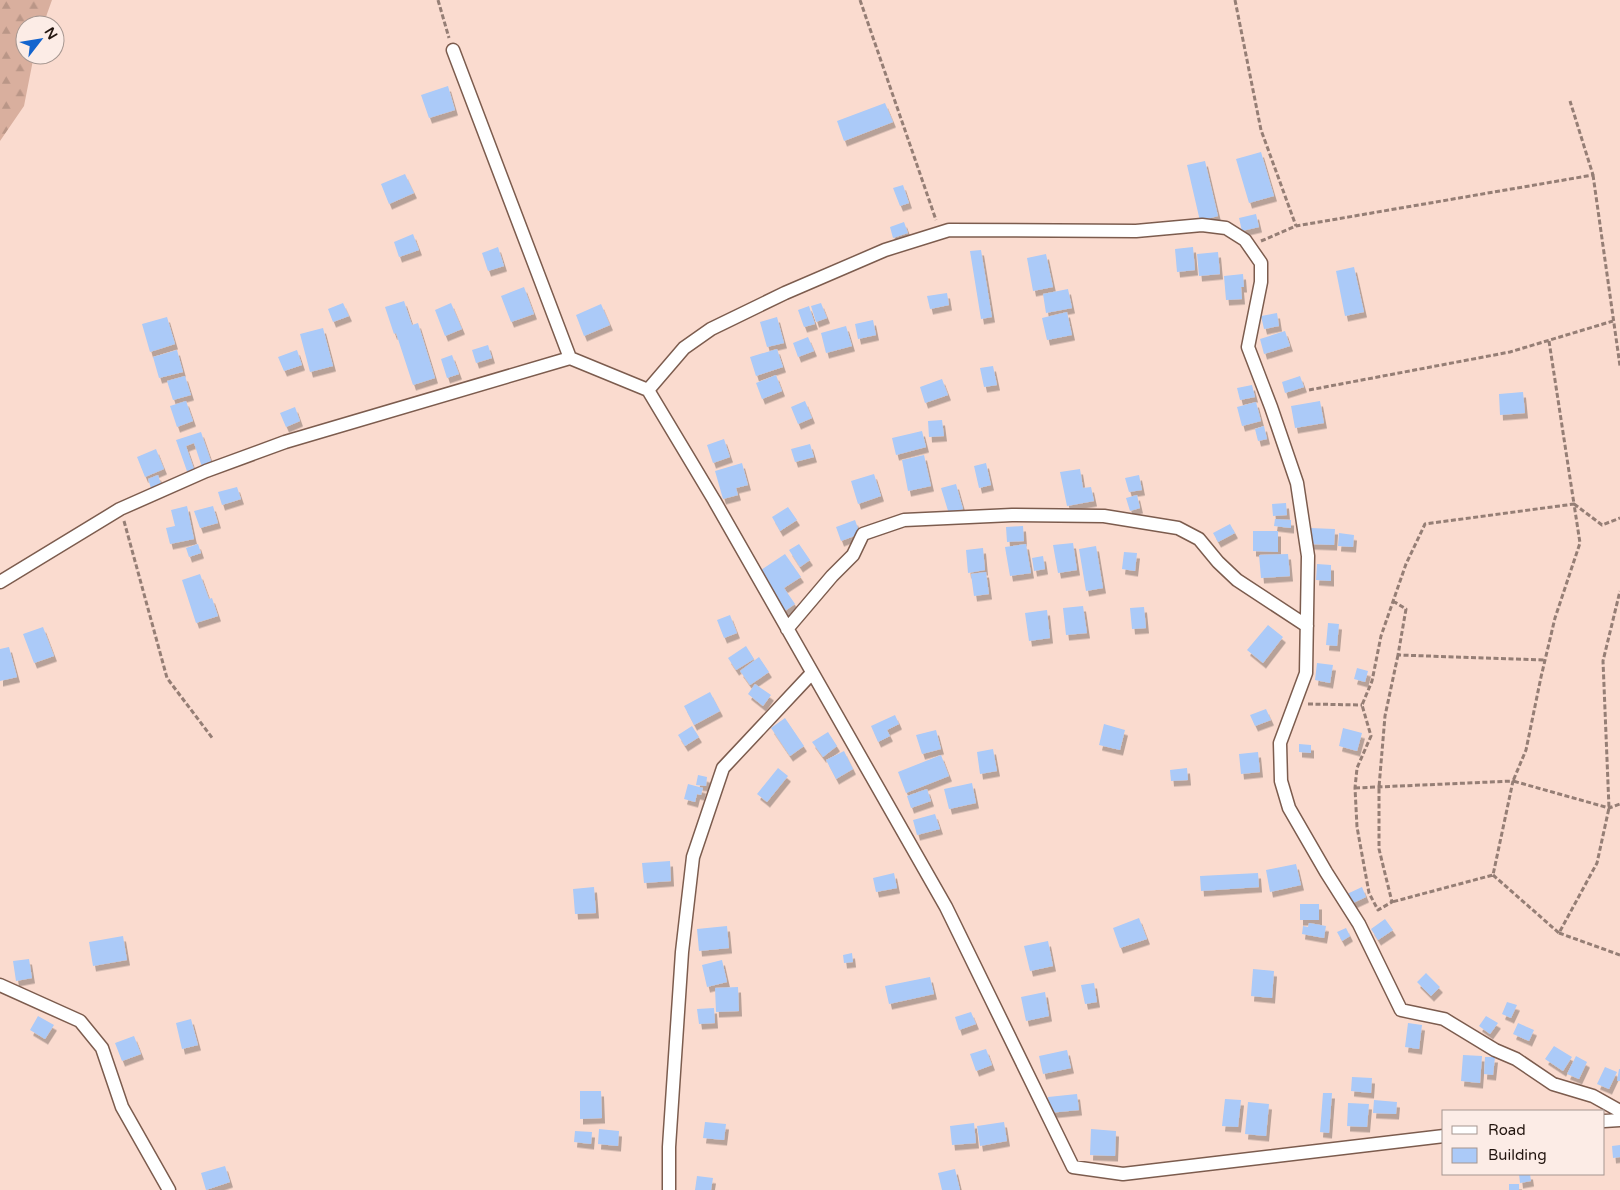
<svg xmlns="http://www.w3.org/2000/svg" width="1620" height="1190" viewBox="0 0 1620 1190" font-family="'Varela Round',sans-serif">
<style>
.forest{fill:url(#forest-firs)}
.building{fill:#abcaf8;filter:url(#shadow)}
.lines{fill:none;stroke-linecap:round;stroke-linejoin:round}
.minor-casing{stroke:#7c5c4e;stroke-width:15}
.path{stroke:#957e75;stroke-width:3;stroke-dasharray:5 2.5;stroke-linecap:butt}
.minor{stroke:#fff;stroke-width:12}
</style>
<defs>
<pattern id="forest-firs" width="22" height="20" patternUnits="userSpaceOnUse" patternTransform="scale(1.25)"><rect width="22" height="20" fill="#d9af9e"/><path d="M5 1l3.5 6h-7zM16 11l3.5 6h-7z" fill="#ba9687"/></pattern>
<filter id="shadow"><feDropShadow dx="3" dy="5.5" stdDeviation="0" flood-color="#0004"/></filter>
</defs>
<rect width="100%" height="100%" fill="#fadbcf"/>
<path class="forest" d="M 0,0 L 52,0 L 43,25 L 25,25 L 25,55 L 34,55 L 24,106 L 0,141 Z"/>
<path class="building" d="M 448,86 L 455,110 L 429,118 L 421,95 Z
M 885,103 L 893,122 L 844,141 L 837,121 Z
M 1261,152 L 1274,196 L 1249,203 L 1236,159 Z
M 1205,161 L 1218,216 L 1200,221 L 1187,165 Z
M 405,174 L 414,193 L 389,204 L 381,184 Z
M 903,185 L 909,203 L 900,206 L 893,188 Z
M 1256,214 L 1259,227 L 1242,231 L 1239,218 Z
M 904,222 L 908,233 L 893,238 L 890,227 Z
M 413,234 L 419,250 L 399,257 L 394,242 Z
M 498,247 L 504,266 L 488,271 L 482,253 Z
M 1193,247 L 1195,270 L 1177,272 L 1175,249 Z
M 981,250 L 992,317 L 981,319 L 970,251 Z
M 1218,252 L 1220,274 L 1199,276 L 1197,254 Z
M 1046,254 L 1053,287 L 1033,291 L 1027,258 Z
M 1354,267 L 1364,312 L 1345,316 L 1336,271 Z
M 1243,274 L 1244,287 L 1241,287 L 1242,299 L 1226,300 L 1224,276 Z
M 524,287 L 534,314 L 511,322 L 501,296 Z
M 1068,289 L 1072,308 L 1046,313 L 1043,294 Z
M 947,293 L 949,305 L 930,309 L 927,296 Z
M 404,301 L 412,325 L 418,323 L 435,378 L 413,385 L 396,333 L 394,334 L 385,307 Z
M 343,303 L 349,316 L 333,322 L 328,309 Z
M 451,303 L 462,329 L 445,336 L 435,310 Z
M 821,303 L 827,318 L 816,322 L 811,306 Z
M 601,304 L 610,325 L 584,336 L 576,315 Z
M 809,306 L 815,324 L 804,327 L 798,310 Z
M 1067,312 L 1072,335 L 1047,340 L 1042,318 Z
M 1277,313 L 1279,326 L 1264,329 L 1261,316 Z
M 167,317 L 175,344 L 150,352 L 142,324 Z
M 777,317 L 784,343 L 767,347 L 760,322 Z
M 873,320 L 876,335 L 858,339 L 855,324 Z
M 846,326 L 852,346 L 826,353 L 821,333 Z
M 323,328 L 333,366 L 310,372 L 300,334 Z
M 1285,331 L 1290,346 L 1264,354 L 1260,339 Z
M 808,337 L 814,351 L 798,357 L 793,343 Z
M 488,345 L 492,358 L 476,363 L 472,350 Z
M 777,349 L 783,367 L 756,376 L 750,357 Z
M 177,350 L 183,372 L 159,378 L 153,357 Z
M 297,350 L 302,365 L 284,371 L 278,357 Z
M 452,355 L 459,374 L 447,378 L 441,359 Z
M 993,366 L 997,385 L 984,387 L 980,368 Z
M 776,375 L 782,391 L 762,399 L 756,383 Z
M 185,376 L 191,395 L 173,400 L 167,381 Z
M 1300,376 L 1304,387 L 1285,393 L 1282,382 Z
M 942,379 L 948,395 L 925,403 L 920,387 Z
M 1252,385 L 1255,397 L 1240,400 L 1237,388 Z
M 1523,392 L 1525,413 L 1500,415 L 1499,394 Z
M 186,401 L 193,421 L 177,427 L 170,406 Z
M 805,401 L 812,418 L 798,424 L 791,407 Z
M 1320,401 L 1324,423 L 1295,428 L 1291,406 Z
M 1256,402 L 1261,421 L 1242,426 L 1237,407 Z
M 295,407 L 300,421 L 286,427 L 280,413 Z
M 942,420 L 944,436 L 929,437 L 928,421 Z
M 1264,426 L 1267,439 L 1258,441 L 1255,429 Z
M 922,431 L 926,447 L 896,455 L 892,438 Z
M 201,432 L 212,464 L 202,467 L 194,443 L 186,446 L 195,472 L 188,474 L 176,440 Z
M 724,439 L 730,457 L 713,463 L 707,445 Z
M 810,444 L 814,457 L 795,462 L 791,449 Z
M 156,449 L 164,469 L 145,477 L 137,457 Z
M 924,455 L 931,486 L 908,491 L 902,460 Z
M 742,463 L 748,485 L 736,488 L 738,495 L 723,499 L 715,471 Z
M 986,463 L 991,485 L 979,488 L 974,466 Z
M 1080,469 L 1083,488 L 1091,487 L 1094,501 L 1067,506 L 1060,472 Z
M 874,474 L 881,496 L 858,504 L 851,481 Z
M 158,475 L 161,484 L 151,488 L 148,479 Z
M 1139,475 L 1142,490 L 1129,492 L 1125,478 Z
M 956,484 L 963,509 L 949,514 L 941,488 Z
M 237,487 L 241,499 L 222,505 L 218,492 Z
M 1137,495 L 1140,508 L 1130,511 L 1126,498 Z
M 1286,503 L 1287,515 L 1273,516 L 1272,504 Z
M 187,506 L 194,539 L 170,544 L 166,528 L 175,526 L 171,510 Z
M 213,506 L 218,523 L 200,528 L 194,511 Z
M 788,507 L 797,520 L 780,531 L 772,517 Z
M 1275,519 L 1291,520 L 1291,528 L 1274,526 Z
M 855,520 L 860,534 L 841,541 L 836,527 Z
M 1230,524 L 1235,533 L 1218,542 L 1213,533 Z
M 1023,526 L 1024,541 L 1007,542 L 1006,527 Z
M 1310,528 L 1335,529 L 1334,545 L 1309,544 Z
M 1253,531 L 1278,531 L 1278,552 L 1253,551 Z
M 1339,533 L 1354,535 L 1353,547 L 1338,546 Z
M 1073,543 L 1077,570 L 1058,573 L 1053,545 Z
M 198,544 L 201,553 L 189,557 L 186,548 Z
M 799,544 L 810,560 L 800,567 L 789,550 Z
M 1026,544 L 1031,573 L 1010,576 L 1005,547 Z
M 1096,546 L 1103,588 L 1086,591 L 1079,549 Z
M 983,548 L 985,570 L 968,573 L 966,550 Z
M 1124,552 L 1137,553 L 1135,571 L 1122,569 Z
M 785,554 L 801,577 L 784,588 L 795,604 L 785,611 L 758,572 Z
M 1288,554 L 1290,576 L 1261,578 L 1259,555 Z
M 1043,556 L 1045,569 L 1034,571 L 1032,558 Z
M 1317,564 L 1331,565 L 1331,581 L 1316,580 Z
M 986,572 L 989,594 L 974,596 L 971,574 Z
M 200,574 L 209,599 L 212,598 L 218,616 L 196,623 L 182,580 Z
M 1083,606 L 1087,633 L 1066,635 L 1063,608 Z
M 1144,607 L 1146,628 L 1132,629 L 1130,608 Z
M 1047,610 L 1050,638 L 1029,641 L 1025,613 Z
M 730,615 L 737,633 L 724,638 L 717,620 Z
M 1328,623 L 1339,624 L 1337,646 L 1326,645 Z
M 1268,625 L 1283,637 L 1263,663 L 1247,650 Z
M 43,627 L 54,656 L 34,663 L 23,634 Z
M 746,646 L 754,659 L 736,670 L 728,658 Z
M 9,647 L 17,677 L 0,681 L 0,649 Z
M 759,657 L 769,672 L 750,685 L 740,671 Z
M 1317,663 L 1333,665 L 1330,683 L 1315,680 Z
M 1357,668 L 1368,671 L 1365,682 L 1354,679 Z
M 755,684 L 771,695 L 763,706 L 748,694 Z
M 710,692 L 720,711 L 694,725 L 684,706 Z
M 1266,709 L 1271,720 L 1255,726 L 1250,715 Z
M 895,715 L 899,724 L 887,730 L 890,736 L 878,742 L 871,726 Z
M 785,718 L 804,746 L 790,756 L 771,728 Z
M 1104,724 L 1125,730 L 1120,750 L 1099,745 Z
M 692,726 L 699,737 L 685,746 L 678,735 Z
M 1343,728 L 1362,733 L 1357,751 L 1339,746 Z
M 936,730 L 941,749 L 922,754 L 916,735 Z
M 828,732 L 837,746 L 823,757 L 812,742 Z
M 1299,744 L 1311,745 L 1311,753 L 1299,752 Z
M 993,749 L 997,771 L 980,774 L 977,752 Z
M 844,751 L 853,769 L 836,779 L 826,760 Z
M 1258,752 L 1260,772 L 1241,774 L 1239,754 Z
M 941,755 L 949,776 L 906,793 L 898,772 Z
M 778,768 L 788,776 L 767,802 L 757,794 Z
M 1187,768 L 1188,780 L 1171,781 L 1170,770 Z
M 698,775 L 707,777 L 706,786 L 696,785 Z
M 972,783 L 976,803 L 949,809 L 944,789 Z
M 688,784 L 703,788 L 701,795 L 697,794 L 695,802 L 684,799 Z
M 927,789 L 931,801 L 911,808 L 907,796 Z
M 935,814 L 940,829 L 917,835 L 913,820 Z
M 670,861 L 671,881 L 644,883 L 642,863 Z
M 1296,864 L 1301,885 L 1270,892 L 1266,870 Z
M 894,873 L 897,888 L 876,892 L 873,878 Z
M 1258,873 L 1259,887 L 1201,891 L 1200,876 Z
M 594,887 L 596,913 L 575,914 L 573,889 Z
M 1362,887 L 1366,897 L 1351,904 L 1347,894 Z
M 1300,904 L 1319,904 L 1319,920 L 1300,920 Z
M 1139,918 L 1147,939 L 1120,948 L 1113,928 Z
M 1385,919 L 1393,930 L 1378,940 L 1371,929 Z
M 1309,923 L 1326,926 L 1324,938 L 1302,934 L 1303,926 L 1308,927 Z
M 727,926 L 729,948 L 699,951 L 697,929 Z
M 1346,928 L 1350,936 L 1342,941 L 1337,932 Z
M 123,936 L 127,960 L 93,966 L 89,942 Z
M 1048,941 L 1053,966 L 1030,971 L 1024,946 Z
M 852,953 L 853,962 L 844,963 L 843,955 Z
M 29,959 L 32,978 L 16,981 L 13,961 Z
M 722,960 L 727,982 L 707,987 L 702,965 Z
M 1253,969 L 1274,971 L 1272,998 L 1251,996 Z
M 1426,973 L 1440,987 L 1431,996 L 1417,982 Z
M 930,977 L 934,994 L 889,1004 L 885,986 Z
M 1094,983 L 1097,1002 L 1085,1004 L 1081,985 Z
M 738,987 L 739,1011 L 716,1012 L 715,988 Z
M 1045,992 L 1049,1016 L 1026,1021 L 1021,997 Z
M 1507,1002 L 1517,1005 L 1511,1018 L 1502,1014 Z
M 714,1008 L 715,1023 L 699,1024 L 697,1009 Z
M 971,1012 L 976,1024 L 959,1030 L 955,1017 Z
M 38,1016 L 54,1025 L 45,1039 L 30,1030 Z
M 1486,1016 L 1498,1023 L 1490,1034 L 1479,1026 Z
M 191,1019 L 198,1045 L 182,1049 L 176,1023 Z
M 1408,1023 L 1422,1025 L 1419,1049 L 1405,1047 Z
M 1518,1023 L 1534,1030 L 1529,1041 L 1513,1034 Z
M 134,1036 L 141,1054 L 122,1061 L 115,1043 Z
M 1554,1046 L 1572,1057 L 1563,1071 L 1545,1059 Z
M 986,1049 L 992,1065 L 976,1071 L 970,1054 Z
M 1067,1050 L 1071,1068 L 1043,1074 L 1039,1056 Z
M 1463,1055 L 1482,1056 L 1480,1083 L 1461,1081 Z
M 1576,1056 L 1587,1062 L 1579,1079 L 1567,1074 Z
M 1485,1057 L 1495,1057 L 1493,1075 L 1484,1074 Z
M 1605,1067 L 1617,1072 L 1609,1089 L 1597,1084 Z
M 1619,1069 L 1620,1069 L 1620,1081 L 1617,1081 Z
M 1352,1077 L 1372,1078 L 1371,1093 L 1351,1091 Z
M 580,1091 L 601,1091 L 602,1118 L 580,1119 Z
M 1323,1093 L 1332,1093 L 1329,1133 L 1320,1132 Z
M 1077,1094 L 1079,1110 L 1049,1113 L 1048,1097 Z
M 1225,1099 L 1241,1100 L 1238,1127 L 1222,1126 Z
M 1374,1100 L 1397,1102 L 1396,1114 L 1373,1113 Z
M 1248,1102 L 1269,1104 L 1266,1136 L 1245,1134 Z
M 1348,1103 L 1369,1104 L 1367,1127 L 1347,1126 Z
M 705,1122 L 726,1124 L 724,1140 L 703,1138 Z
M 1004,1122 L 1007,1141 L 980,1146 L 977,1126 Z
M 974,1123 L 976,1143 L 952,1145 L 950,1126 Z
M 599,1129 L 619,1131 L 618,1146 L 598,1144 Z
M 1091,1129 L 1116,1131 L 1115,1156 L 1090,1155 Z
M 575,1131 L 592,1132 L 591,1144 L 574,1142 Z
M 1620,1145 L 1620,1157 L 1613,1158 L 1612,1146 Z
M 225,1166 L 230,1182 L 206,1190 L 201,1173 Z
M 955,1169 L 960,1190 L 942,1190 L 938,1173 Z
M 1519,1174 L 1530,1174 L 1531,1181 L 1520,1183 Z
M 697,1176 L 713,1178 L 711,1190 L 695,1190 Z
M 1509,1184 L 1519,1184 L 1519,1190 L 1509,1190 Z"/>
<g class="lines">
<g class="minor-casing">
<path id="minor" d="M 453,50 L 570,358 L 648,390 L 714,500 L 946,907 L 1073,1167 L 1123,1174 L 1444,1136
M 648,390 L 684,348 L 711,329 L 785,293 L 885,250 L 949,230 L 1136,231 L 1202,225 L 1226,228 L 1245,240 L 1261,263 L 1261,282 L 1248,347 L 1271,407 L 1297,483 L 1308,556 L 1306,673 L 1280,743 L 1281,781 L 1289,808 L 1326,872 L 1359,924 L 1401,1010 L 1444,1019 L 1495,1050 L 1516,1059 L 1553,1084 L 1593,1096 L 1620,1111
M 0,582 L 120,509 L 206,471 L 285,442 L 570,358
M 787,629 L 832,576 L 853,555 L 863,534 L 904,520 L 1012,515 L 1104,516 L 1178,528 L 1199,539 L 1218,562 L 1237,580 L 1307,626
M 0,985 L 80,1021 L 102,1048 L 122,1107 L 169,1190
M 1604,1121 L 1620,1120
M 669,1190 L 669,1147 L 682,952 L 693,857 L 723,768 L 812,673"/>
</g>
<path class="path" d="M 438,0 L 449,38
M 860,0 L 936,220
M 1235,0 L 1261,130 L 1296,226
M 1593,175 L 1620,366
M 1261,241 L 1296,226 L 1593,175 L 1570,101
M 1549,341 L 1574,504 L 1602,525 L 1620,518
M 1309,390 L 1510,352 L 1613,321
M 124,521 L 167,678 L 213,739
M 1393,601 L 1406,609 L 1398,655 L 1545,660
M 1398,655 L 1385,716 L 1379,787 L 1379,849 L 1392,902 L 1378,910 L 1369,893 L 1357,827 L 1355,788 L 1357,768 L 1371,736 L 1362,705 L 1372,681 L 1381,636 L 1406,564 L 1425,524 L 1574,504 L 1580,543 L 1555,618 L 1541,677 L 1526,750 L 1513,781 L 1609,808 L 1620,804
M 1308,704 L 1362,705
M 1355,788 L 1513,781 L 1493,875 L 1392,902
M 1493,875 L 1559,933 L 1597,863 L 1609,808 L 1603,661 L 1620,591
M 1559,933 L 1620,955"/>
<use href="#minor" class="minor"/>
</g>
<rect x="1442" y="1110" width="162" height="65" fill="#fcece6" stroke="#a59690"/>
<rect x="1452" y="1126" width="25" height="8" fill="#ffffff" stroke="#a59690"/>
<text x="1488" y="1135" font-size="15" fill="#22150f">Road</text>
<rect x="1452" y="1148" width="25" height="15" fill="#abcaf8" stroke="#a59690"/>
<text x="1488" y="1160" font-size="15" fill="#22150f">Building</text>
<g transform="translate(40 40) rotate(59)"><circle r="24" fill="#fcece6" stroke="#a59690"/>
<path d="M0-4L9 19L0 12L-9 19Z" fill="#1364ce"/>
<text y="-8" font-size="14" font-weight="bold" text-anchor="middle" fill="#22150f">N</text>
</g>
</svg>
